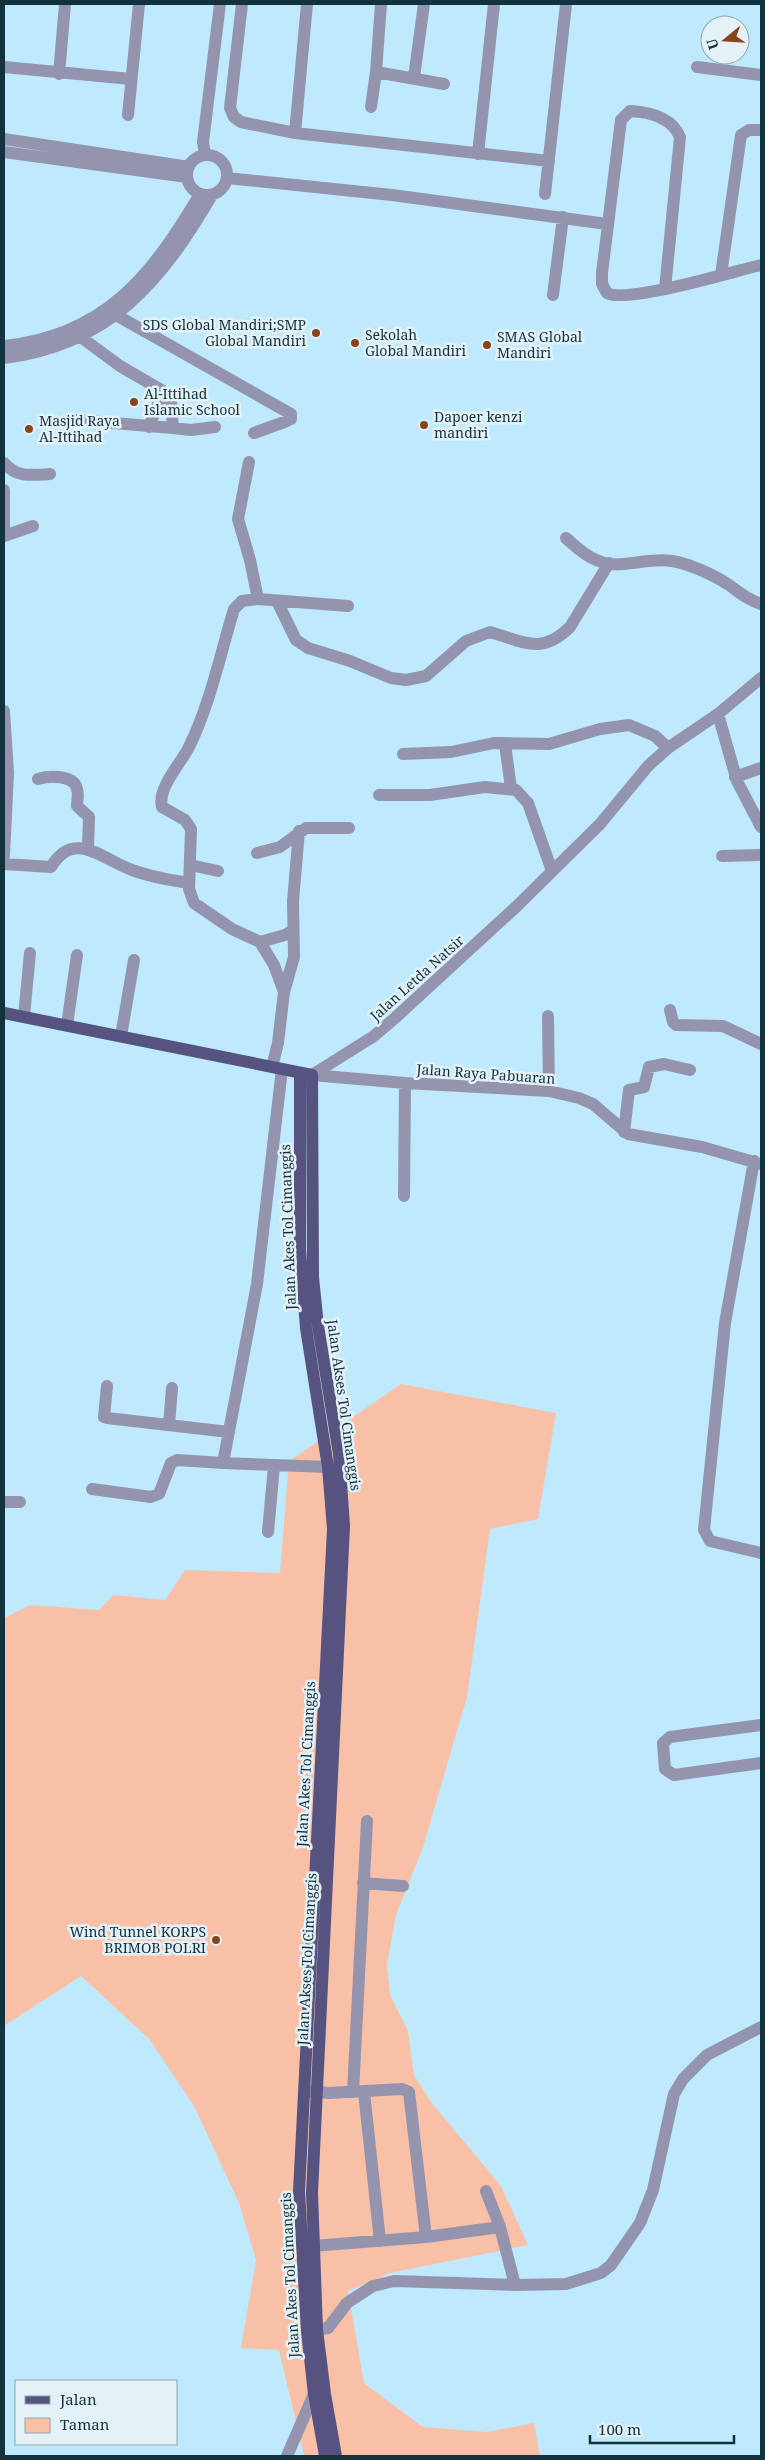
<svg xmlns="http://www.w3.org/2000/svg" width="765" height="2460" viewBox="0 0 765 2460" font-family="'Noto Serif',serif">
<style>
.green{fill:#f8c1a7}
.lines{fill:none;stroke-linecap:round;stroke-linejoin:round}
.minor{stroke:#9594ae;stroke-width:12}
.major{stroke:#575381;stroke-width:12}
.poi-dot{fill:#89441c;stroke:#e4f2f8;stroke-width:2}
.labels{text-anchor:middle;stroke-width:5;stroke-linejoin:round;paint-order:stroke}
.poi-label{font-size:14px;fill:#12323e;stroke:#e4f2f8;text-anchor:start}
.street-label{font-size:14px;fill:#12323e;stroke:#e4f2f8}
</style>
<rect width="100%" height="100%" fill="#bfeafd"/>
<path class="green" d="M 401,1384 L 556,1413 L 538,1519 L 490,1529 L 467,1697 L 423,1847 L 396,1915 L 387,1964 L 390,1995 L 408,2031 L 414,2075 L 431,2102 L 501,2186 L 528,2245 L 390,2273 L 348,2291 L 364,2383 L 423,2427 L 487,2432 L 534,2423 L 540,2456 L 304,2456 L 279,2350 L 241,2348 L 256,2260 L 239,2203 L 194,2106 L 149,2039 L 81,1976 L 4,2026 L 4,1618 L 30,1605 L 99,1610 L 113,1595 L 165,1600 L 185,1570 L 280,1573 L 289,1461 Z"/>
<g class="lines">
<path class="minor" d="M 242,4 L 230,108 L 234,117 L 241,122 L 295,133 L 549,161
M 4,67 L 131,79
M 697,67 L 761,75
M 376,72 L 444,84
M 59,74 L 65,4
M 414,77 L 424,4
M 371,107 L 376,72 L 381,4
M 128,115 L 139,4
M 295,133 L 307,4
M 4,139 L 189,167
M 4,152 L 187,177
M 478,154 L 494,4
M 205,155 L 203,142 L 220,4
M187 175a20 20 0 1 1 40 0a20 20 0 1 1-40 0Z
M 227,178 L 392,195 L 607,224
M 545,194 L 566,4
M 721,275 L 741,135 L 749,130 L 761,130
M 665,289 L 680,137 C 672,118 651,112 630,111 L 621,120 L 602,273 L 602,284 L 607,293 C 627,304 734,271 761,265
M 553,295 L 563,217
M 116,315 L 291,414 L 291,419 L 287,421 L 254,433
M 74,332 L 120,366 L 163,391 L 171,402 L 173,428 L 78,420
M 4,346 C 105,336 152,275 200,194
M 4,358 C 109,345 162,281 212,195
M 149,427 L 163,391
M 173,428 L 191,430 L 215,427
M 249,462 L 238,519 L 250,560 L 258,599
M 4,463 C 17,478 31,475 50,474
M 4,490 L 4,536
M 4,536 L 33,526
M 566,538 C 582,553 599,567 623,564 C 640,563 655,558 672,561 C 690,564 714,575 729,585 C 740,593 748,600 761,604
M 277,601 L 296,640 L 308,648 L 350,661 L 391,678 L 406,680 L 426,676 L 466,641 L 490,632 C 522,641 541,656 570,627 L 609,563
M 4,711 L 8,773 L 4,856
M 718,714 L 737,781 L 761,827
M 505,744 L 511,788
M 403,754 L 451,752 L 494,743 L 549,744 L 600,729 L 629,725 L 655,736 L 668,748
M 735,777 L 761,768
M 38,779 C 48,776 74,774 77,789 C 79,794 77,800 77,806 L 89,817 L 88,848
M 379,795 L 430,795 L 485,787 L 516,790 L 528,803 L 552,871
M 257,853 L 280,847 L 306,828 L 349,828
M 722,856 L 761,855
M 4,864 L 51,867 C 74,828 103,860 132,870 C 151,877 169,880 189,883
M 190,865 L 218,871
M 292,931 L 285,935 L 260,942 L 232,929 L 194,903 L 189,889 L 191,829 L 185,820 L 162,807 C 157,789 180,764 188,749 C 210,705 220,655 234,609 L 242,601 L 258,599 L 348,606
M 260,942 L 274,965 L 284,992
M 670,1010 L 673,1022 L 676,1025 L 723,1026 L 761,1044
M 24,1016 L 30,953
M 548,1016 L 549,1091
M 67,1025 L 77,955
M 121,1036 L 134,960
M 272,1067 L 278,1043 L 284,992 L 294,957 L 293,901 L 299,831
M 282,1069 L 257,1284 L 223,1463 L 328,1467
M 312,1075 L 374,1036 L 395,1018 L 517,906 L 600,824 L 648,766 L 668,748 L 718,714 L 761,678
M 312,1075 L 405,1083 L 549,1091 L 579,1098 L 593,1104 L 628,1134 L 702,1147 L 761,1164
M 624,1132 L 629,1090 L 644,1087 L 649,1067 L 664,1064 L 690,1070
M 754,1161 L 725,1323 L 704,1530 L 710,1541 L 761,1553
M 404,1196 L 405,1083
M 107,1386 L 104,1417 L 107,1418 L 229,1432
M 169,1425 L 172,1388
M 92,1489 L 151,1497 L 159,1494 L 171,1463 L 177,1460 L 223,1463
M 4,1502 L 20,1502
M 268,1532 L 274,1466
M 761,1725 L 670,1737 L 663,1743 L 665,1769 L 674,1775 L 761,1763
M 363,1883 L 403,1886
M 307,2091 L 329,2093 L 402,2089 L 409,2092 L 426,2237
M 353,2092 L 367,1821
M 364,2092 L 380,2241
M 486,2191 L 500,2227 L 515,2285
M 313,2246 L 426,2237 L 500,2227
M 307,2331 L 328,2328 L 347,2303 L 373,2286 L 394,2281 L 515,2285 L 566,2284 L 601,2273 L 611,2265 L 640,2223 L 653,2190 L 674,2094 L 683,2079 L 707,2055 L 761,2027
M 287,2456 L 314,2394"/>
<path class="major" d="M 4,1013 L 312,1075 L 313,1277 L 318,1326 L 339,1454 L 344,1526 L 312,2193 L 317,2330 L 325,2394 L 336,2456
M 300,1073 L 300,1250 L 306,1328 L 328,1467 L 333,1529 L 299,2191 L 307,2331 L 314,2394 L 325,2456"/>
</g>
<g class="poi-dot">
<circle cx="316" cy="333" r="5"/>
<circle cx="355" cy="343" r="5"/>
<circle cx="487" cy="345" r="5"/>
<circle cx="134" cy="402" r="5"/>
<circle cx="424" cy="425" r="5"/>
<circle cx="29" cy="429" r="5"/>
<circle cx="216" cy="1940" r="5"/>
</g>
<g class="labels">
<g class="poi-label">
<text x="306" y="330" text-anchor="end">SDS Global Mandiri;SMP<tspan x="306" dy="16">Global Mandiri</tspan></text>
<text x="365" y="340">Sekolah<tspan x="365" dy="16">Global Mandiri</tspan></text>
<text x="497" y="342">SMAS Global<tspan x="497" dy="16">Mandiri</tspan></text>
<text x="144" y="399">Al-Ittihad<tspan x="144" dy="16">Islamic School</tspan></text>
<text x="434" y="422">Dapoer kenzi<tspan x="434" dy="16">mandiri</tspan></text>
<text x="39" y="426">Masjid Raya<tspan x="39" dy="16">Al-Ittihad</tspan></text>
<text x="206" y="1937" text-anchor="end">Wind Tunnel KORPS<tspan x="206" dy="16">BRIMOB POLRI</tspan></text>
</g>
<g class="street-label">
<text transform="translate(417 978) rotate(-42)" y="5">Jalan Letda Natsir</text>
<text transform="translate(486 1074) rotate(4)" y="5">Jalan Raya Pabuaran</text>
<text transform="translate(288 1227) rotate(-92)" y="5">Jalan Akes Tol Cimanggis</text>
<text transform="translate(344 1405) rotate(82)" y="5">Jalan Akses Tol Cimanggis</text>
<text transform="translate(306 1764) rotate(-87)" y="5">Jalan Akes Tol Cimanggis</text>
<text transform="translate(307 1959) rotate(-87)" y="5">Jalan Akses Tol Cimanggis</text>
<text transform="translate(290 2275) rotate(-93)" y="5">Jalan Akes Tol Cimanggis</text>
</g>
</g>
<rect width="765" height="2460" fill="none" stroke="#12323e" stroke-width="10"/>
<rect x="15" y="2380" width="162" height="65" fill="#e4f2f8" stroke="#90a5ae"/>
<rect x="25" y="2396" width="25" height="8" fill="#575381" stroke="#90a5ae"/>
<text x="60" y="2405" font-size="15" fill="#12323e">Jalan</text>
<rect x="25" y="2418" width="25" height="15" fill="#f8c1a7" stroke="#90a5ae"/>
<text x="60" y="2430" font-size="15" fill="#12323e">Taman</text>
<g transform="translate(725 40) rotate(252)"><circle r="24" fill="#e4f2f8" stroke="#90a5ae"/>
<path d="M0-4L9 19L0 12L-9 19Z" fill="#89441c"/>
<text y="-8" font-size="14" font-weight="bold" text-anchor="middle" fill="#12323e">U</text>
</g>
<path d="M590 2435v8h144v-8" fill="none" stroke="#12323e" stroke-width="2.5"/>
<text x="598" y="2435" font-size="15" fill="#12323e" stroke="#e4f2f8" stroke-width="4" paint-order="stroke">100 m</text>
</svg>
